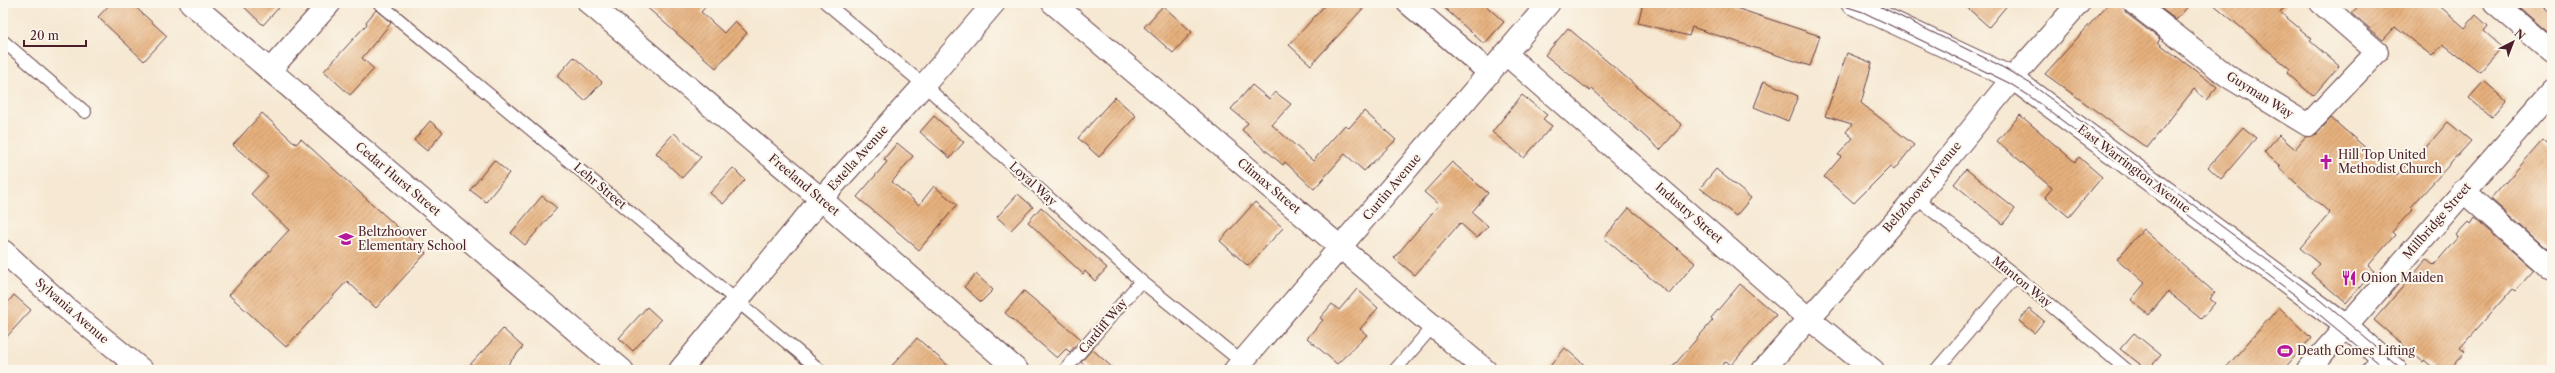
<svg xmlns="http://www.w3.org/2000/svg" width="2555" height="373" viewBox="0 0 2555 373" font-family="'Libre Caslon Text',serif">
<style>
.building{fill:url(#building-hatch)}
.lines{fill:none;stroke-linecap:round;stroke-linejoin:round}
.service-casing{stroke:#643d44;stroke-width:14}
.minor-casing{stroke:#643d44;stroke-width:24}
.tertiary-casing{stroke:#643d44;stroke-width:24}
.secondary-casing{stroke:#643d44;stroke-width:24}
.service{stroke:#fff;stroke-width:12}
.minor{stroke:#fff;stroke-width:22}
.tertiary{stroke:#fff;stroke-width:22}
.secondary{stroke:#fff;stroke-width:22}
.tram{stroke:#4a1f2b;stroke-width:1}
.labels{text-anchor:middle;stroke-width:4;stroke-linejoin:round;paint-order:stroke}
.street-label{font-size:12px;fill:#4a1f2b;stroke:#fbf7ec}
.poi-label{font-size:12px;fill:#4a1f2b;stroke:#fbf7ec;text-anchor:start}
</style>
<defs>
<pattern id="building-hatch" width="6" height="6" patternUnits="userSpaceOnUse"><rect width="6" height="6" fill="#e6b07d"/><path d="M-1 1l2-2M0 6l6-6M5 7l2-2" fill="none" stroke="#bc8f67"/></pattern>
</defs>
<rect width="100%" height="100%" fill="#fbf7ec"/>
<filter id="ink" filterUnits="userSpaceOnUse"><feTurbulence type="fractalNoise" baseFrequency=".025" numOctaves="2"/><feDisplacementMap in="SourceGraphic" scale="8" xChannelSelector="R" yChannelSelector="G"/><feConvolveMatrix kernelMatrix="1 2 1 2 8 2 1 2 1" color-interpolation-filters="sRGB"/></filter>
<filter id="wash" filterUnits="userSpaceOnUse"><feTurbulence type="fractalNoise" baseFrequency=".012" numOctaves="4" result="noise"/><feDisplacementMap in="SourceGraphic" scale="16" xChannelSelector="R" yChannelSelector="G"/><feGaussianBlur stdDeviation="0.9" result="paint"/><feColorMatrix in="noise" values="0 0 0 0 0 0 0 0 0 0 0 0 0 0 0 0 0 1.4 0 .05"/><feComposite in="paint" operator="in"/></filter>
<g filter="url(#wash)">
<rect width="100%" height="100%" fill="#f6e8d2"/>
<g id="blocks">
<path class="building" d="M 111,3 L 131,3 L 167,36 L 144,61 L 98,17 Z
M 240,3 L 283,3 L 263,25 Z
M 642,3 L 709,3 L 701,12 L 724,33 L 735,21 L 747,33 L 716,68 Z
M 1327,3 L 1368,3 L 1311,65 L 1289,45 Z
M 1439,3 L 1483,3 L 1504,22 L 1484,44 Z
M 1643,3 L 1734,3 L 1733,7 L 1820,36 L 1810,66 L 1692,27 L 1689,36 L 1638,23 Z
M 1962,3 L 2009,3 L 1989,27 Z
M 2109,3 L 2122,3 L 2126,13 L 2160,39 L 2158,42 L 2160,44 L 2217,87 L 2206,100 L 2194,89 L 2147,148 L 2045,74 Z
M 2154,3 L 2191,3 L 2176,20 Z
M 2212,3 L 2288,3 L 2280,12 L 2312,39 L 2310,41 L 2339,66 L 2313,96 L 2287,73 L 2290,69 Z
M 2361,3 L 2436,3 L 2465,28 L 2476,15 L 2488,26 L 2484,31 L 2502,47 L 2480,72 L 2443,44 L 2432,56 L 2395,27 L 2383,40 L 2352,13 Z
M 2514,3 L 2540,3 L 2552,13 L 2552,36 Z
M 1163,6 L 1192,32 L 1173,53 L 1144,27 Z
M 376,10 L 391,23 L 362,58 L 374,69 L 350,95 L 324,71 L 367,24 L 366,22 Z
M 1568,28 L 1682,125 L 1660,150 L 1592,89 L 1590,91 L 1545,55 Z
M 1847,53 L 1872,63 L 1861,103 L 1914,145 L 1894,170 L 1890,167 L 1854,203 L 1824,177 L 1841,157 L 1838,155 L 1853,138 L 1846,132 L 1852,124 L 1825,116 Z
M 574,57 L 602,82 L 585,101 L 557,76 Z
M 1764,81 L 1798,96 L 1788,121 L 1754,107 Z
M 2484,81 L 2506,100 L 2491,117 L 2469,98 Z
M 1252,85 L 1269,99 L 1275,92 L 1291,104 L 1272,125 L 1313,161 L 1345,125 L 1349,128 L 1364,111 L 1396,140 L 1364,171 L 1345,154 L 1314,189 L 1285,162 L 1283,165 L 1242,130 L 1248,123 L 1231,109 Z
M 1522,95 L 1547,115 L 1543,119 L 1552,126 L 1524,158 L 1492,132 Z
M 1115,97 L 1136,116 L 1099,157 L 1078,138 Z
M 262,113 L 296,144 L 301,139 L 426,253 L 376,308 L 347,281 L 286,347 L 229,295 L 289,230 L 251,194 L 268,176 L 233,145 Z
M 2020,115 L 2075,162 L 2079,157 L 2102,177 L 2069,217 L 2045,197 L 2052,188 L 1997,141 Z
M 934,116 L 964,142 L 950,158 L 920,132 Z
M 2331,118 L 2397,175 L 2418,152 L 2420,154 L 2448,122 L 2471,141 L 2411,207 L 2413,209 L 2392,232 L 2395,235 L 2368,266 L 2374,271 L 2346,303 L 2311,273 L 2319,264 L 2300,248 L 2330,213 L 2279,168 L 2280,166 L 2264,152 L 2279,135 L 2295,149 L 2305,137 L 2317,134 Z
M 430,121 L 443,132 L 427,151 L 414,140 Z
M 2243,127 L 2256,138 L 2221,179 L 2208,167 Z
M 674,133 L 701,157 L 682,178 L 656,153 Z
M 2543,140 L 2552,149 L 2552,250 L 2550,252 L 2491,199 Z
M 897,143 L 913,156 L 892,182 L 919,205 L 934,186 L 957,205 L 919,250 L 857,197 L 887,162 L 884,159 Z
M 494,160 L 509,173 L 486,202 L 470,190 Z
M 1452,162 L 1488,193 L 1472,212 L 1488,226 L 1477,238 L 1460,223 L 1415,275 L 1394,258 L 1439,205 L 1424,192 Z
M 733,168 L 745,180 L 723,204 L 710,193 Z
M 1716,169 L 1751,198 L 1736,216 L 1700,188 Z
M 1966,169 L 2015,209 L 2003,224 L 1954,184 Z
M 1018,194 L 1033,207 L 1011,230 L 997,217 Z
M 542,196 L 557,208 L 525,245 L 511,233 Z
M 1255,202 L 1283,228 L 1248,266 L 1220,241 Z
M 1041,207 L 1107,268 L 1095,281 L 1085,271 L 1083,274 L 1028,222 Z
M 1629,208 L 1695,263 L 1669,294 L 1604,238 Z
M 2474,218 L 2534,270 L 2516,290 L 2513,288 L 2460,348 L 2465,352 L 2449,370 L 2436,370 L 2424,360 L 2423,362 L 2374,320 L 2427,259 L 2434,265 L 2458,237 L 2456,235 L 2468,222 L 2470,224 Z
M 2143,229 L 2215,293 L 2210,299 L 2215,303 L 2201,319 L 2168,292 L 2149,315 L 2131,300 L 2145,283 L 2117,259 Z
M 976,274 L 993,290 L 981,302 L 964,287 Z
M 1740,284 L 1776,315 L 1731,365 L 1726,361 L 1718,370 L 1670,370 L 1713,320 L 1711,318 Z
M 1357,289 L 1378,308 L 1360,329 L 1367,335 L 1337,364 L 1307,338 L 1323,320 L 1320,318 L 1332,304 L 1339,310 Z
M 1024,291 L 1081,339 L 1070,352 L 1066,349 L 1057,358 L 1005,313 Z
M 14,295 L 31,310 L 3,341 L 3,308 Z
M 647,307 L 661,320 L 633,351 L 619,338 Z
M 2279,307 L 2311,338 L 2283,370 L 2224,370 Z
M 2029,309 L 2044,321 L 2034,333 L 2019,321 Z
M 503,329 L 523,347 L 503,370 L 465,370 Z
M 2134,333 L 2161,355 L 2148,370 L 2120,349 Z
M 917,338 L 953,370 L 888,370 Z
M 1565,348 L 1590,370 L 1547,370 Z
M 1092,349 L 1115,370 L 1090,370 L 1081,362 Z"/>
</g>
</g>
<g filter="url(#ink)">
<use href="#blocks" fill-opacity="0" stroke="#643d44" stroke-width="1"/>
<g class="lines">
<g class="service-casing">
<path id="service" d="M 379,3 L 820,370
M 826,3 L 924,85 L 1141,281 L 1242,362
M 3,41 L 85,112
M 1916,198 L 2016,276 L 2127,370
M 1065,370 L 1141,281
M 1395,370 L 1433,326
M 1936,370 L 2016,276
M 2367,370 L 2379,356"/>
</g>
<g class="minor-casing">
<path id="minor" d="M 191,3 L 622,370
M 589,3 L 821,199 L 1017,370
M 1053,3 L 1485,370
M 1408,3 L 1490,73
M 2134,3 L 2229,77 L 2308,125 L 2377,52 L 2321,3
M 2495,3 L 2552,52
M 1506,54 L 1808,318 L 1873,370
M 270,70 L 330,3
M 2463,191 L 2552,270
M 3,251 L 65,307 L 142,370
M 680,370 L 821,199 L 924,85 L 994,3
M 1235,370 L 1549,3
M 2308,370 L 2552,91"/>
</g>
<g class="tertiary-casing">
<path id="tertiary" d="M 1763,370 L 1916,198 L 2016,74 L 2079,3"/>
</g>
<g class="secondary-casing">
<path id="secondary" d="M 1852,3 L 2012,78 L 2346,326 L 2396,370"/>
</g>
<use href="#service" class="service"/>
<use href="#minor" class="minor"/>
<use href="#tertiary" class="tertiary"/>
<use href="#secondary" class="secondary"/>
<path class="tram" d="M 1835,3 L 1863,12 L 2009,83 L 2028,95 L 2303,301 L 2386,370
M 1873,3 L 1997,64 L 2031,84 L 2322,301 L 2403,370"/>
</g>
</g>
<defs>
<g id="church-bare" transform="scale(1.2)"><path d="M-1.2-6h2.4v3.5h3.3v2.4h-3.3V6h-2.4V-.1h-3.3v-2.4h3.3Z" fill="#b5179e" stroke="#fbf7ec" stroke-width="2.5" paint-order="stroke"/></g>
<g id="school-bare" transform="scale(1.2)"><path d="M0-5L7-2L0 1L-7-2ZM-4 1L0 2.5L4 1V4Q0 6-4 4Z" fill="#b5179e" stroke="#fbf7ec" stroke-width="2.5" paint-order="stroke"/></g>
<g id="restaurant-bare" transform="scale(1.2)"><path d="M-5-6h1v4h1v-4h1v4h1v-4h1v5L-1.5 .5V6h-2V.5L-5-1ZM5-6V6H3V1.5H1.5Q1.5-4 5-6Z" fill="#b5179e" stroke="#fbf7ec" stroke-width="2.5" paint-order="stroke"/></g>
<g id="stadium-bare" transform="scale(1.2)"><path d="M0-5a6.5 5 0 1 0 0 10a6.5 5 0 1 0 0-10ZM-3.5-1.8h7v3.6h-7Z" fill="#b5179e" stroke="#fbf7ec" stroke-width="2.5" paint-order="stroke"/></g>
</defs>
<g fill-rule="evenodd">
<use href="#church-bare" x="2326" y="162"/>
<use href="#school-bare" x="346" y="239"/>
<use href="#restaurant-bare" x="2349" y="278"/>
<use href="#stadium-bare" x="2285" y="351"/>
</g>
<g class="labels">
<g class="street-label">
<text transform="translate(2260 95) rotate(32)" y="4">Guyman Way</text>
<text transform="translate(858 158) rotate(-48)" y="4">Estella Avenue</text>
<text transform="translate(2134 169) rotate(37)" y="4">East Warrington Avenue</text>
<text transform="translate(398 179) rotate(40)" y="4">Cedar Hurst Street</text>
<text transform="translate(1033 184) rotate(42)" y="4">Loyal Way</text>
<text transform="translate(804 185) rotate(40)" y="4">Freeland Street</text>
<text transform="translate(600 186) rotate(40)" y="4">Lehr Street</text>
<text transform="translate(1269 186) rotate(40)" y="4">Climax Street</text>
<text transform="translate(1392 187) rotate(-50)" y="4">Curtin Avenue</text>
<text transform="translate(1922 187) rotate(-50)" y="4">Beltzhoover Avenue</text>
<text transform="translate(1689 213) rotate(41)" y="4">Industry Street</text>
<text transform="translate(2437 221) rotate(-49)" y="4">Millbridge Street</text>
<text transform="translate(2022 282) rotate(39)" y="4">Manton Way</text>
<text transform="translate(72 311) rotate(41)" y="4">Sylvania Avenue</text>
<text transform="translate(1103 326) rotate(-50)" y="4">Cardiff Way</text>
</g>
<g class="poi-label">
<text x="2338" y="159">Hill Top United<tspan x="2338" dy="14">Methodist Church</tspan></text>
<text x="358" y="236">Beltzhoover<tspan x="358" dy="14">Elementary School</tspan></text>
<text x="2361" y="282">Onion Maiden</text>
<text x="2297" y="355">Death Comes Lifting</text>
</g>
</g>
<rect width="2555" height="373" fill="none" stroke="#fbf7ec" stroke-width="16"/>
<g transform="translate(2513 42) rotate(42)" stroke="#fbf7ec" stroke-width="3" paint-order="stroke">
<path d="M0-3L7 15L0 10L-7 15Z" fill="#4a1f2b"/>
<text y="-6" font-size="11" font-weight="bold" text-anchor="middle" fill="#4a1f2b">N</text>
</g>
<path d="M24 40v6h62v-6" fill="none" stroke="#4a1f2b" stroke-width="2"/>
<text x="30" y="40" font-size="12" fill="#4a1f2b" stroke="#fbf7ec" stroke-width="3" paint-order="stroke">20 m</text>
</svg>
